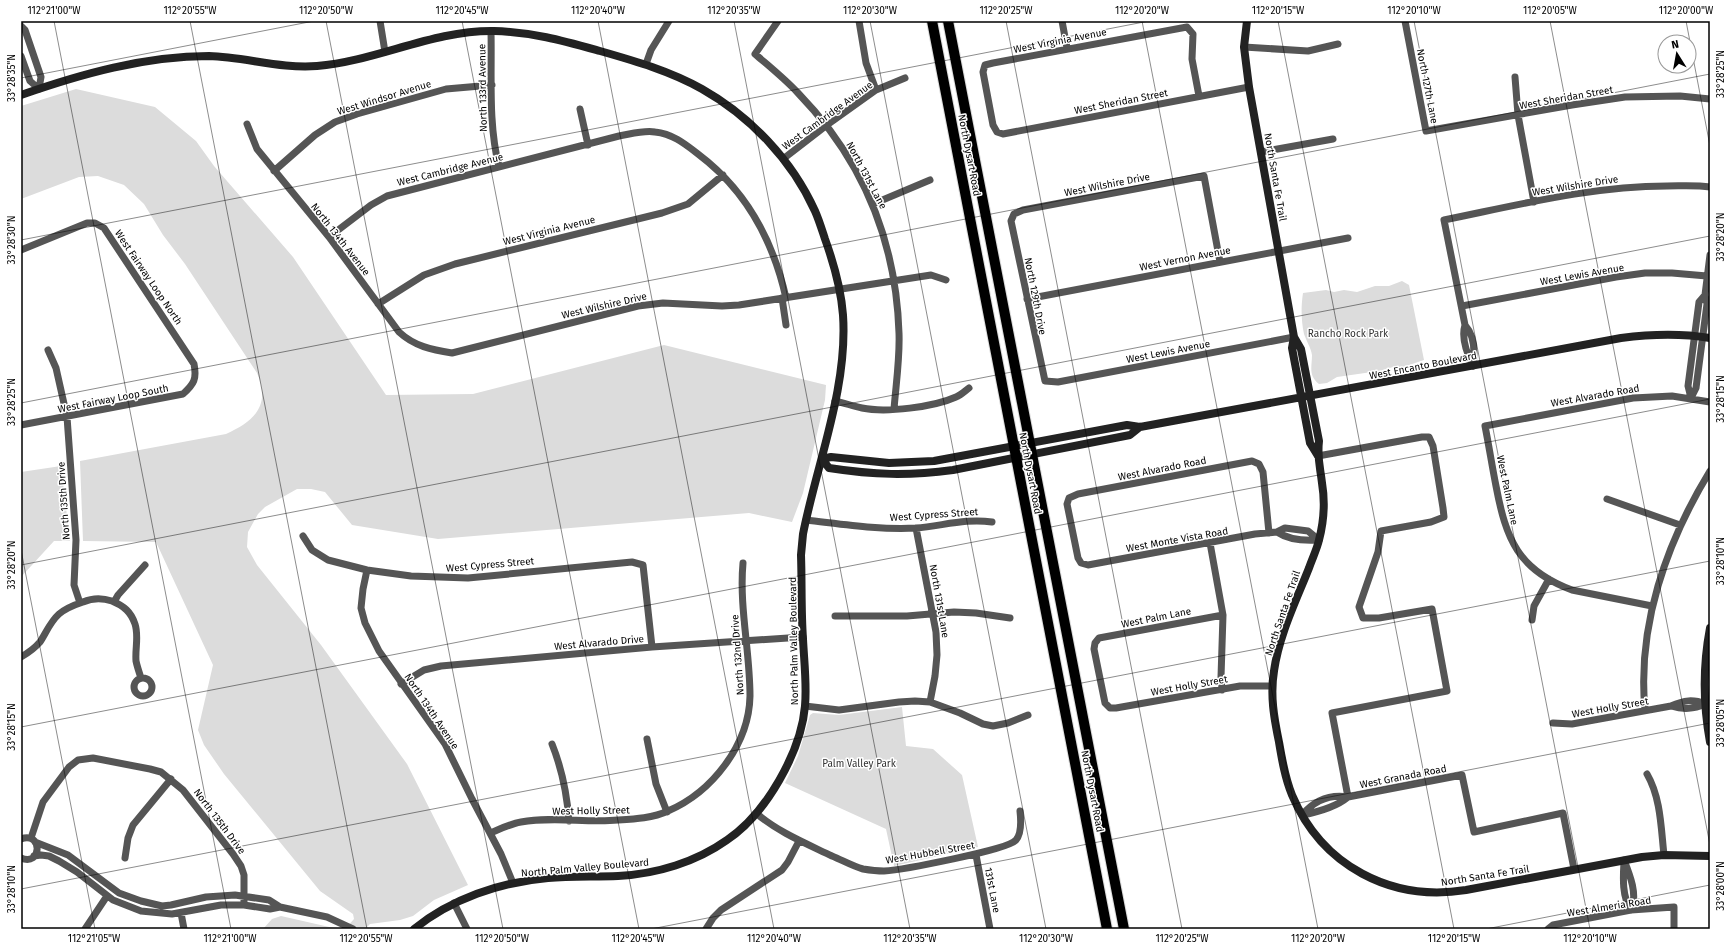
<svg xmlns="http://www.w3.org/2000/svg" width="1731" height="950" viewBox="0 0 1731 950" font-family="'Fira Sans',sans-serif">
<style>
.green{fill:#dcdcdc}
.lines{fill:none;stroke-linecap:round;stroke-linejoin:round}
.primary-casing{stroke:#dbdbdb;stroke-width:12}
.street{stroke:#555;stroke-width:7}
.secondary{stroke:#222;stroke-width:8}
.primary{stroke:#000;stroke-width:10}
.ticks{fill:none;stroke:#000;stroke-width:1;stroke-opacity:0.45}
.labels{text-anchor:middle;stroke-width:3;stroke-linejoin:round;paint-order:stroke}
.street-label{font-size:10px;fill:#000;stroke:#fff}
.park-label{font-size:10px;fill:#333;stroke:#fff}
.neatline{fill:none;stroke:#000;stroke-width:1.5}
.ticks-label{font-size:10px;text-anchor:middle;fill:#000}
</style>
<rect width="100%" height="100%" fill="#fff"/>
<path class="green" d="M 76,89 L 155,107 L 196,141 L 214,166 L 293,257 L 386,395 L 473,394 L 664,345 L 826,385 L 825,400 L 803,493 L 792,522 L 749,513 L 438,539 L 352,525 L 325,492 L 311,489 L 297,489 L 265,507 L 258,514 L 248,532 L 247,547 L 257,565 L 321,645 L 407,764 L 468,885 L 434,900 L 413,916 L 400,920 L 370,924 L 365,929 L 345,929 L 354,919 L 353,914 L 320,891 L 224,774 L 204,745 L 198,730 L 213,665 L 156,542 L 83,541 L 80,461 L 226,434 C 255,421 271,405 257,373 L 185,264 L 163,235 L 144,204 L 124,185 L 98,176 L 79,177 L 21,199 L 21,106 Z
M 1402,281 L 1409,285 L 1424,360 L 1403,367 L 1393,367 L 1379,371 L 1337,377 L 1327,383 L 1319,384 C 1308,375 1312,367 1312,355 C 1311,348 1306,340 1304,334 C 1301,320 1301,306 1303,293 L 1326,290 L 1334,292 L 1344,290 L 1357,292 L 1375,286 L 1389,286 Z
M 61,466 L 70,541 L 54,541 L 21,577 L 21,472 Z
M 902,707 L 906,746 L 933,749 L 962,775 L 978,847 L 894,866 L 886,829 L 785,783 L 798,756 L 810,715 L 813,713 L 839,715 Z
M 281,916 L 338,929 L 263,929 L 272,919 Z"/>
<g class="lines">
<g class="primary-casing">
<path id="primary" d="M 932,21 L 1107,929
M 948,21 L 1124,929"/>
</g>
<path class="street" d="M 380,21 L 385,52
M 778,21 L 755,54 C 770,67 785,79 798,93 C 863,160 896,240 899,333 C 900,358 896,384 894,409
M 859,21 L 866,63 L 876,90
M 1062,21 L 1067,48
M 1405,21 L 1426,131 L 1572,105 L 1625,97 L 1680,96 L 1710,99
M 21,26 L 25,30 L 41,77 L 39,89 L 30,81 L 21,56
M 491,31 C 492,77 488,123 499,167
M 1244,47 L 1308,51 L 1338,44
M 646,64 L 651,50 L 669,21
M 1515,77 L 1518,115 L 1534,202
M 1199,96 L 1192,59 L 1193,34 L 1187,27 L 993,63 L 985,65 L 983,72 L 993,125 L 997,132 L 1003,134 L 1249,87
M 580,109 L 588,145
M 247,124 L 257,149 L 329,237 L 399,332 C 414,346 432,350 452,353 L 638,306 L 663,303 L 722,306 L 739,305 L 931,275 L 946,280
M 1261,152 L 1333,139
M 783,159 L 827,125 L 876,90 L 905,78
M 274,171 L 315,135 L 335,122 L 357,114 L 446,89 L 492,85
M 873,204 L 930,180
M 329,237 L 371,205 L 387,196 L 619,136 C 631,134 644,130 655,132 C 673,134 685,144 698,154 C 746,190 773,240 786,298
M 21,250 L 87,223 L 95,223 L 104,228 L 194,364 C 197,379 194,384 183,394 L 21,425
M 1220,262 L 1204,176 L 1023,210 L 1014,214 L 1011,221 L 1045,381 L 1058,382 L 1294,337
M 782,298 L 786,325
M 1027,299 L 1348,238
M 378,304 L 424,275 L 455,264 L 662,213 L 688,204 L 723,175
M 1462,306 L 1616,277 L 1645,273 L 1672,273 L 1707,276
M 1465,325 C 1475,336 1475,352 1473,366
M 48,350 L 56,368 L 67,417 L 76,540 L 74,585 L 80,603
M 1473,366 C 1467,354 1461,338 1465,325 L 1444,220 C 1518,205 1592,186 1667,186 C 1682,186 1696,185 1710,187
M 1691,398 L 1696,388 L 1707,304 L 1705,295 L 1710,255
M 1691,398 L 1688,386 L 1699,302 L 1705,295
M 835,401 C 844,403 853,406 862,408 C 886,413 934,407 956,397 C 961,395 965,391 969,388
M 1318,456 L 1422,437 L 1429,437 L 1433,446 L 1443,508 L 1444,517 L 1431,522 L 1381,531 L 1378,552 L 1359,607 L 1363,618 L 1379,618 L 1432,609 L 1447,691 L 1332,713 L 1348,797
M 1607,499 L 1680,525
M 806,520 C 842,524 879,530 916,528 C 942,526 966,518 992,522
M 916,528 L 936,632 L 937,655 L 935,676 L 930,702
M 1277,532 C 1289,540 1305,541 1319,540
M 1269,533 L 1263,472 L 1259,464 L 1252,461 L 1078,494 L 1069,498 L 1067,504 L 1078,558 L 1081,563 L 1088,565 L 1255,534 L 1277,532 L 1285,528 L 1308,531 L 1319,540
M 303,536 L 312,550 L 328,560 L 367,570 L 411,576 L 468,578 L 632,562 L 643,565 L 652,647
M 1210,543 L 1223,615 L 1221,677 L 1222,690
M 367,570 L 363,589 L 361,608 L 365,623 L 379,651 L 445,744 L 472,799 L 501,854 L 513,883
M 114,602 L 118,595 L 145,565
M 1652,606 L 1572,590 C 1518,570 1506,539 1496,486 C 1492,466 1489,446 1485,426 L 1633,398 L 1672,396 L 1710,402
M 1223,615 L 1099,638 L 1095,643 L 1094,649 L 1105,703 L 1110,708 L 1116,708 L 1240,686 L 1272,686
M 835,616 L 907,616 L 954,612 L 976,613 L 1010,618
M 1532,620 L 1534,606 L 1549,579
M 21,657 C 28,653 34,649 40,642 C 46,633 50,622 59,614 C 66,608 74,605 83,602 C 92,598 103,598 112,601 C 124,606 131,612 135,624 C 139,636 135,648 136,661 C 137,666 139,672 141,678
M134 687a9 9 0 1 1 18 0a9 9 0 1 1-18 0Z
M 401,684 L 424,670 L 441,666 L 652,647 L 803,637
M 805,706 L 839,710 L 899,702 L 915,701 L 930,702 L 960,713 L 983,724 L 993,726 L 1008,723 L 1028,715
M 1671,706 C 1684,710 1693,709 1706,704
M 1645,710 C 1637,626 1666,543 1710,471
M 1553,723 L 1572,724 L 1671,706 C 1684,700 1693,699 1706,704
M 647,739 L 656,784 L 667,812
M 552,744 C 562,769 567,794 569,821
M 1647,774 C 1661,798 1661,829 1664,855
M 756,813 C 778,832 805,843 832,856 C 842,860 852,866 863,869 C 869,870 878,871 884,871 C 901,870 1008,850 1016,840 C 1022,833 1021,820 1020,811
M 1302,815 C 1314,801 1329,794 1348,797 L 1462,775 L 1474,832 L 1563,813 L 1574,869
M 1302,815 C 1318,812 1336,807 1348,797
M 490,833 C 500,829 510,824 521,822 C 553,816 586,823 618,820 C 635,819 653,818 668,811 C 712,792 749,745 750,696 C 750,651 739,607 743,563
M 31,838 L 43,802 L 69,767 L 78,760 L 93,758 L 150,769 L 161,772 L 183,790 L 233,854 L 241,866 L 244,875 L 244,905
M 21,839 C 43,831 42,867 21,858
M 35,842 L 68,855 L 119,893 L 141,901 L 162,906 L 171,905 L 206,897 L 235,895 L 269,900 L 280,907
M 976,855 L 990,929
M 34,856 L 41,855 L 49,856 L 59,861 L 77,872 L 113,900 L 141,911 L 172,914 L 221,905 L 244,905 L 270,909 L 280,907 L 327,917 L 353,929
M 125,858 L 128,838 L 133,825 L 171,779
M 1624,860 C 1630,875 1638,895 1631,910
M 1624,862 C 1623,878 1622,897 1631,910
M 454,903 L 467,929
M 181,913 L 184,929
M 85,929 L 107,896
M 706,929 L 713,918 L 721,910 L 782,870 L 788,862 L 799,841
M 1548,929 L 1553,925 L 1631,910 L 1674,907 L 1674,929"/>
<path class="secondary" d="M 1247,21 L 1244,47 L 1249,87 L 1294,337 L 1301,349 L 1319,441 C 1317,458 1320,466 1322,483 C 1325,501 1324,521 1319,540 C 1317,549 1312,559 1309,568 C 1296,601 1279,635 1274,671 C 1270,695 1274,718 1279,742 C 1282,760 1285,778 1292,795 C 1322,866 1391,902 1466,890 L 1642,857 L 1664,855 L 1710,856
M 21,95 C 81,74 145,56 209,56 C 245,57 281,69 317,66 C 377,61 433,30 494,31 C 533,32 564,41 600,51 C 635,61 670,71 702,89 C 750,116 792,160 815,211 C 819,220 822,230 825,239 C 834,264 841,288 843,315 C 848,388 817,463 803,534 L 801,555 C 802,583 801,611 803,639 C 804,661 807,684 805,706 C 801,752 766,814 727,840 C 696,862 657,874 618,876 C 595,877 571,876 548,878 C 500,882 451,899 414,929
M 1294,337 L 1292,348 L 1310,443 L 1318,456
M 1140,427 L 1130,435 L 953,470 C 908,476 874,475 829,468 L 822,459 L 831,457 L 889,463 L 934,461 L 1127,425 L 1140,427 L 1621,338 C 1651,334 1680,333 1710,338
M 1710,628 C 1703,665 1703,704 1710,742"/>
<use href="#primary" class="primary"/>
</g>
<path class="ticks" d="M 54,21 L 231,929M 190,21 L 367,929M 326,21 L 503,929M 462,21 L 639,929M 598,21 L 774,929M 734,21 L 910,929M 870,21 L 1046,929M 1006,21 L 1182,929M 1142,21 L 1318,929M 1278,21 L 1454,929M 1414,21 L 1590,929M 1550,21 L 1710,845M 1686,21 L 1710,146M 21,78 L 314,21M 21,240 L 1149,21M 21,403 L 1710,74M 21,550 L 95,929M 21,565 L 1710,236M 21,727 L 1710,399M 21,889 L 1710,561M 651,929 L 1710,723M 1486,929 L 1710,885"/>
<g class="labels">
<g class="street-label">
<text transform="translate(1060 40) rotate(-11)" y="4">West Virginia Avenue</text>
<text transform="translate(1428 86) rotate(79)" y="4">North 127th Lane</text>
<text transform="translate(482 88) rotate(-91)" y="4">North 133rd Avenue</text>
<text transform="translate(384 97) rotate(-17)" y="4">West Windsor Avenue</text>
<text transform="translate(1566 97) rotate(-10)" y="4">West Sheridan Street</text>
<text transform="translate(1121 101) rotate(-11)" y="4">West Sheridan Street</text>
<text transform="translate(827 115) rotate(-36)" y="4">West Cambridge Avenue</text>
<text transform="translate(970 155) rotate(79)" y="4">North Dysart Road</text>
<text transform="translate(450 169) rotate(-14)" y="4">West Cambridge Avenue</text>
<text transform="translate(867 175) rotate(62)" y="4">North 131st Lane</text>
<text transform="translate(1276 177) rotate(80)" y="4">North Santa Fe Trail</text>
<text transform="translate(1107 184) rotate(-11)" y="4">West Wilshire Drive</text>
<text transform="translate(1575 185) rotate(-9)" y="4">West Wilshire Drive</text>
<text transform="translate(549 230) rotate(-14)" y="4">West Virginia Avenue</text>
<text transform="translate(341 239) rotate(52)" y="4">North 134th Avenue</text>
<text transform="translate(1185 258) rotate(-11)" y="4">West Vernon Avenue</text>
<text transform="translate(1582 274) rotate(-10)" y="4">West Lewis Avenue</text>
<text transform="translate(149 277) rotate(56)" y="4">West Fairway Loop North</text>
<text transform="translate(1036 296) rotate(79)" y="4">North 129th Drive</text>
<text transform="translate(604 305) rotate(-13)" y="4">West Wilshire Drive</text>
<text transform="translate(1168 351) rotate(-11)" y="4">West Lewis Avenue</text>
<text transform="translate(1423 365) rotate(-11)" y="4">West Encanto Boulevard</text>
<text transform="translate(1595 395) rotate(-10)" y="4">West Alvarado Road</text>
<text transform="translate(113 398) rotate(-11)" y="4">West Fairway Loop South</text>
<text transform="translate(1162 468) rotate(-11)" y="4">West Alvarado Road</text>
<text transform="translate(1031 473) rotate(79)" y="4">North Dysart Road</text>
<text transform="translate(1508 490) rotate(78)" y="4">West Palm Lane</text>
<text transform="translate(63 501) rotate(-94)" y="4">North 135th Drive</text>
<text transform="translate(934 514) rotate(-4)" y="4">West Cypress Street</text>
<text transform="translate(1177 539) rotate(-10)" y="4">West Monte Vista Road</text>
<text transform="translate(490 564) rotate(-5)" y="4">West Cypress Street</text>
<text transform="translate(940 601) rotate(80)" y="4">North 131st Lane</text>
<text transform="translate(1282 613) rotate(-71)" y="4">North Santa Fe Trail</text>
<text transform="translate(1156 617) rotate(-11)" y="4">West Palm Lane</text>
<text transform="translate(793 641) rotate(-91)" y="4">North Palm Valley Boulevard</text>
<text transform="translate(599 642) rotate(-5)" y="4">West Alvarado Drive</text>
<text transform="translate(737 655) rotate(-94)" y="4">North 132nd Drive</text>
<text transform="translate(1189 685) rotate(-10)" y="4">West Holly Street</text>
<text transform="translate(1610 707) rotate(-10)" y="4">West Holly Street</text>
<text transform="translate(432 711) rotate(56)" y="4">North 134th Avenue</text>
<text transform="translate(1403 776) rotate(-11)" y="4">West Granada Road</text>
<text transform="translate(1093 791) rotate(79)" y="4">North Dysart Road</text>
<text transform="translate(591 810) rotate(-1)" y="4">West Holly Street</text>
<text transform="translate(220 821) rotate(53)" y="4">North 135th Drive</text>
<text transform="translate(930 852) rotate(-10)" y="4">West Hubbell Street</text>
<text transform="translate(585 867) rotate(-5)" y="4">North Palm Valley Boulevard</text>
<text transform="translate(1485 875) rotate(-9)" y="4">North Santa Fe Trail</text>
<text transform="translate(993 890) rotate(79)" y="4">131st Lane</text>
<text transform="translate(1609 906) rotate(-9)" y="4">West Almeria Road</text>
</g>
<g class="park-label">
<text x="1348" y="337">Rancho Rock Park</text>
<text x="859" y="767">Palm Valley Park</text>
</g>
</g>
<rect width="1731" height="950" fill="none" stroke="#ffffff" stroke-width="44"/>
<g transform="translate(1677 54) rotate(349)"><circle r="19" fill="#ffffff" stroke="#999999"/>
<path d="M0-3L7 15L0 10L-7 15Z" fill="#000000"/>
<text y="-6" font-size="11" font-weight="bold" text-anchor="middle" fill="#000000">N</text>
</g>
<rect x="22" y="22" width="1687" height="906" class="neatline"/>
<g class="ticks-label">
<text x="54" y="14">112°21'00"W</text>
<text x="190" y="14">112°20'55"W</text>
<text x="326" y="14">112°20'50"W</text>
<text x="462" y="14">112°20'45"W</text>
<text x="598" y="14">112°20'40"W</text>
<text x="734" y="14">112°20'35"W</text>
<text x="870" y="14">112°20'30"W</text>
<text x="1006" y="14">112°20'25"W</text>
<text x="1142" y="14">112°20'20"W</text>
<text x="1278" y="14">112°20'15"W</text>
<text x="1414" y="14">112°20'10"W</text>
<text x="1550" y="14">112°20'05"W</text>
<text x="1686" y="14">112°20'00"W</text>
<text transform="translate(1720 74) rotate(-90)" y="4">33°28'25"N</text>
<text transform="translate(11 78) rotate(-90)" y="4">33°28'35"N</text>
<text transform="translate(1720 237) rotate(-90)" y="4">33°28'20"N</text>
<text transform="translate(11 240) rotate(-90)" y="4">33°28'30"N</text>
<text transform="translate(1720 399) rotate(-90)" y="4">33°28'15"N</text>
<text transform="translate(11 402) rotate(-90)" y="4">33°28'25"N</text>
<text transform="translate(1720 561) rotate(-90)" y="4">33°28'10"N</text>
<text transform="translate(11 565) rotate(-90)" y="4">33°28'20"N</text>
<text transform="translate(1720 723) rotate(-90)" y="4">33°28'05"N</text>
<text transform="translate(11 727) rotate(-90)" y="4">33°28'15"N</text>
<text transform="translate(1720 886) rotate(-90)" y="4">33°28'00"N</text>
<text transform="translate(11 889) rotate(-90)" y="4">33°28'10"N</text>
<text x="94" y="942">112°21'05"W</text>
<text x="230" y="942">112°21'00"W</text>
<text x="366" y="942">112°20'55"W</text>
<text x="502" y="942">112°20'50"W</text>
<text x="638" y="942">112°20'45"W</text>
<text x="774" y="942">112°20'40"W</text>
<text x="910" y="942">112°20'35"W</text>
<text x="1046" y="942">112°20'30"W</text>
<text x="1182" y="942">112°20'25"W</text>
<text x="1318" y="942">112°20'20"W</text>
<text x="1454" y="942">112°20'15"W</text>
<text x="1590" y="942">112°20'10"W</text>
</g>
</svg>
